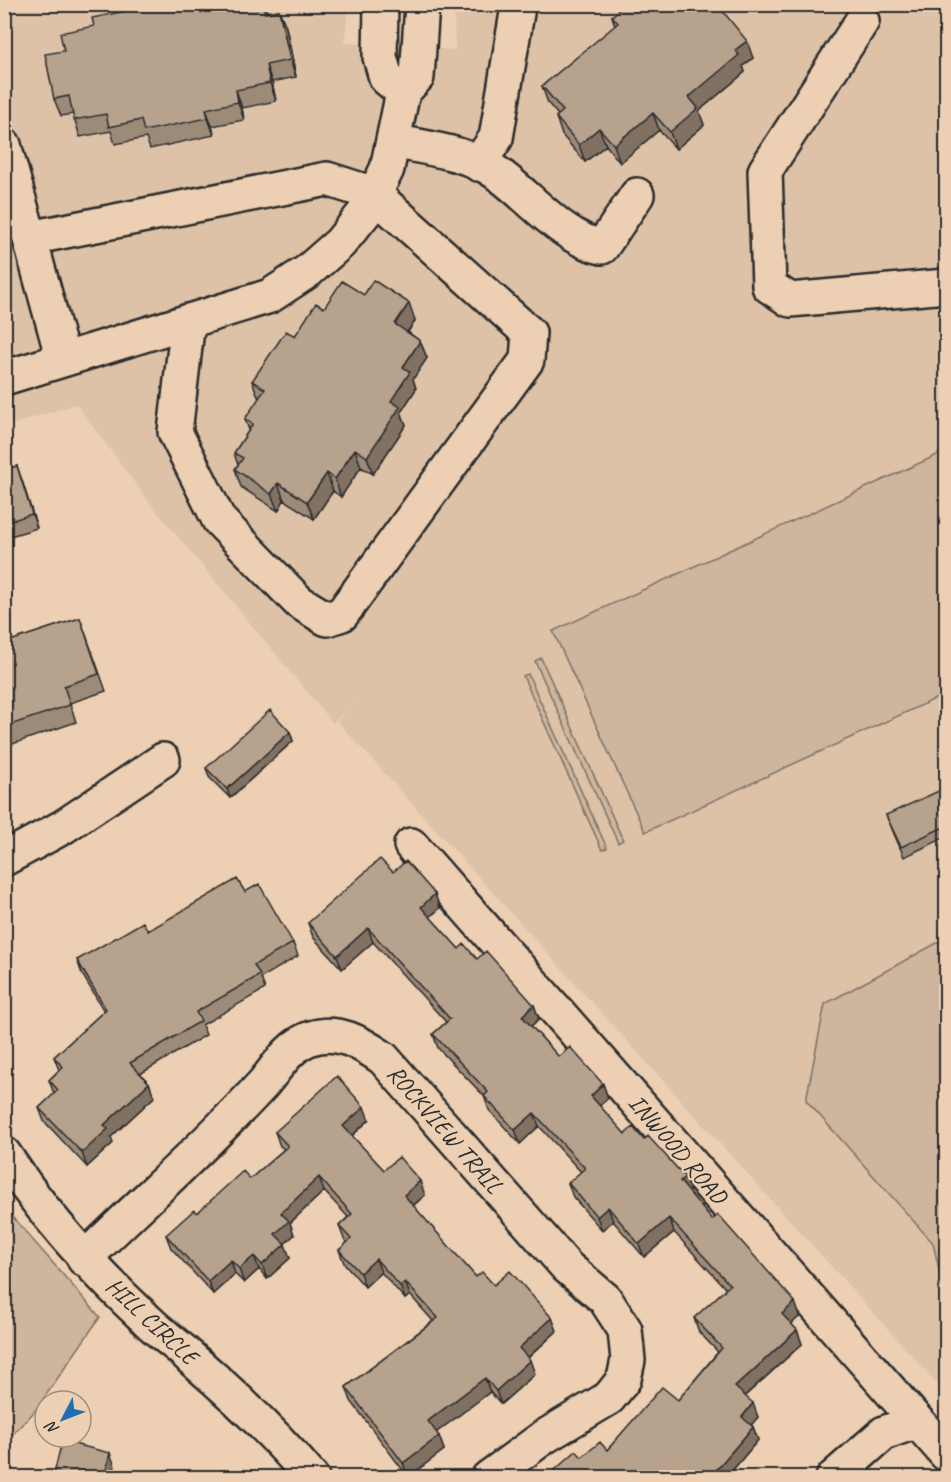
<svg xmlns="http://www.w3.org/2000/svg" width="951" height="1482" viewBox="0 0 951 1482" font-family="Caveat,sans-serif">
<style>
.built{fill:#ddc2a8}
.green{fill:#ceb59d;stroke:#7c7064;stroke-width:1.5}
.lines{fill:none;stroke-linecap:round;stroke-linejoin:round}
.minor-casing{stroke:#2b2b2b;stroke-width:38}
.minor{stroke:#edd0b3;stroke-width:33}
.wall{fill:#9d8b7a;stroke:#2b2b2b;stroke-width:1.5}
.shaded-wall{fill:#807163;stroke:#2b2b2b;stroke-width:1.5}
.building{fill:#b7a28e;stroke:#2b2b2b;stroke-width:1.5}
.labels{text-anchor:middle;stroke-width:4.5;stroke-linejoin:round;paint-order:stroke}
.street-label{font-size:24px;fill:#2b2b2b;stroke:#edd0b3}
</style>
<rect width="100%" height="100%" fill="#edd0b3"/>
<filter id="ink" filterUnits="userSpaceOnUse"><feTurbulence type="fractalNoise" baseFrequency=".0167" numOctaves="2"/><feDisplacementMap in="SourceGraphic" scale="12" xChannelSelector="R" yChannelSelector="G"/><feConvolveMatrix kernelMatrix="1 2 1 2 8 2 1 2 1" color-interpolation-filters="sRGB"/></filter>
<g filter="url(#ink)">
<path class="built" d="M 4,5 L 349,5 L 344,43 L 455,50 L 454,5 L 946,5 L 946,1393 L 337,721 L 356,700 L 333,723 L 146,498 L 76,404 L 5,427 Z"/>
<path class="green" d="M 946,451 L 946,694 L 645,832 L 553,631 Z
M 541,658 L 623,840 L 618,843 L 535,661 Z
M 528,674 L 607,848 L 602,850 L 523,676 Z
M 946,938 L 946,1300 L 933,1243 L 806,1100 L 825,1004 Z
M 4,1207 L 100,1317 L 35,1411 L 5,1442 Z"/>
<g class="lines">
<g class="minor-casing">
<path id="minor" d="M 381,4 L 380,57 L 386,78 L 403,92
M 862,21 L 765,171 L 769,286 L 790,300 L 946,286
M 393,141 C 426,148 465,152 494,171 C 527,193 562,239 602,247 L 637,195
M 4,145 L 63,359
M 478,164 L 496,138 L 518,7
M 30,238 L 327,179 L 374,194 L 529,333 L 527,360 L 342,614 L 327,619 L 299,602 L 219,520 L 175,432 L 188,321
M 4,378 L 270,296 L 308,271 L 340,243 L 366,211 L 387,169 L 403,92 L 417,77 L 422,4
M 411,845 L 946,1454
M 4,859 L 63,827 L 163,760
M 4,1154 C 44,1215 93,1270 147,1320 C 161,1334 178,1345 192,1359 C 235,1396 276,1435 312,1478
M 84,1259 C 143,1201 206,1146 262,1085 C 277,1068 288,1046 311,1038 C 338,1029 361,1043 383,1058 L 567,1267 L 605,1299 L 625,1330 L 628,1360 L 624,1379 L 609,1398 L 544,1437 L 488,1478
M 833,1478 L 884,1433 L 917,1421"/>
</g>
<use href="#minor" class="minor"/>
</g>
<path class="wall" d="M 124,4 L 265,4 L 267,12 L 279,10 L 286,27 L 296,77 L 272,82 L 276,101 L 242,108 L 244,120 L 212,126 L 214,135 L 150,149 L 146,138 L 115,144 L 111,131 L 80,137 L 73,114 L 61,116 L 54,99 L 64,51 L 94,26 L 126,11 Z
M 612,16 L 753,58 L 743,66 L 745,72 L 699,111 L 704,125 L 676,149 L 659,130 L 620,163 L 606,145 L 585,162 L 562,135 L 556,117 L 558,115 L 548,103 L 542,86 L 615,26 Z
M 364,295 L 409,303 L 415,321 L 408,332 L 420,341 L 427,358 L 413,379 L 416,389 L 401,412 L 406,425 L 373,474 L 361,467 L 341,497 L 333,491 L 314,519 L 284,500 L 278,511 L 241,487 L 235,469 L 238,465 L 234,453 L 249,430 L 245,419 L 259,399 L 252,381 L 295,336 L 324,308 Z
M 17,466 L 37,528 L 4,538 L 4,470 Z
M 80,618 L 106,691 L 70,703 L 76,722 L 4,747 L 4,643 Z
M 290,732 L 293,741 L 230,798 L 209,777 L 206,768 Z
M 946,802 L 946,837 L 904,857 L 886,815 Z
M 393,872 L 440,908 L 430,917 L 459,949 L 477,959 L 534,1005 L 539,1019 L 531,1026 L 559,1057 L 603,1084 L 608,1098 L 599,1106 L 625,1134 L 690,1190 L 688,1191 L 712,1220 L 800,1316 L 791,1324 L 797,1330 L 802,1344 L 745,1396 L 758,1417 L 751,1425 L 753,1427 L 758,1440 L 726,1478 L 546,1478 L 582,1457 L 607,1450 L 678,1400 L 718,1352 L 699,1332 L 694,1318 L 726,1289 L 674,1232 L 644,1257 L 613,1221 L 602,1230 L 573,1197 L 568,1183 L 581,1172 L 539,1126 L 520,1144 L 489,1110 L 484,1096 L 438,1048 L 433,1034 L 446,1022 L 373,942 L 342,969 L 313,937 L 308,923 Z
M 245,892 L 293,943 L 298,956 L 261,978 L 265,989 L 202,1025 L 206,1035 L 140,1074 L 149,1083 L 154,1097 L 111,1137 L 113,1143 L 87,1167 L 44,1121 L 39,1108 L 54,1094 L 49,1080 L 59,1070 L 54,1057 L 104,1011 L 82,974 L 77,960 Z
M 369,1120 L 352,1136 L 384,1170 L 425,1195 L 413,1206 L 476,1277 L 494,1285 L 552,1318 L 557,1331 L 528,1358 L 535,1374 L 501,1404 L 490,1392 L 436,1432 L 439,1436 L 444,1450 L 408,1477 L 351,1401 L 346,1387 L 433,1321 L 410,1295 L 405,1299 L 381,1272 L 365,1287 L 344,1263 L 339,1250 L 347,1243 L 344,1239 L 339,1226 L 348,1217 L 324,1191 L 290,1223 L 294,1235 L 284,1244 L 290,1258 L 267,1279 L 259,1269 L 244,1283 L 235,1274 L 213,1294 L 171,1248 L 166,1235 L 197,1213 L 250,1179 L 284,1149 L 280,1146 L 275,1132 Z"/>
<path class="shaded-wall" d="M 263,4 L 265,4 L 267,9 L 271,30 L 265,13 Z
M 279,10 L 286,27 L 296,77 L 290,60 Z
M 747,41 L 753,58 L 743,66 L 745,72 L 699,111 L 704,125 L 676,149 L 670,132 L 689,97 L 735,50 Z
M 266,65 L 272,82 L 276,101 L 270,83 Z
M 236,90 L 242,108 L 244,120 L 238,102 Z
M 206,109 L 212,126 L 214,135 L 208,118 Z
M 653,113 L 659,130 L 620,163 L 614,145 Z
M 599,128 L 606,145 L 585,162 L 579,145 Z
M 409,303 L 415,321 L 401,341 L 395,324 Z
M 420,341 L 427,358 L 413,379 L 416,389 L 401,412 L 406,425 L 373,474 L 367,457 L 391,401 L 403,367 Z
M 355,449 L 361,467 L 341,497 L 335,479 Z
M 17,466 L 22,480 L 37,528 L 32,514 Z
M 327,473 L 333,491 L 314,519 L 307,502 Z
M 278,483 L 284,500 L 278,511 L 271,494 Z
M 290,732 L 293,741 L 230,798 L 227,789 Z
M 435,894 L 440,908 L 426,920 L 421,907 Z
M 368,928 L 373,942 L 342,969 L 337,956 Z
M 534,1005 L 539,1019 L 527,1030 L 522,1016 Z
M 149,1083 L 154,1097 L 111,1137 L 113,1143 L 87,1167 L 82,1153 L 104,1125 Z
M 603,1084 L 608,1098 L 595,1110 L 591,1096 Z
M 364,1107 L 369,1120 L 348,1139 L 343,1126 Z
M 534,1113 L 539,1126 L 520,1144 L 515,1130 Z
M 319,1177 L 324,1191 L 290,1223 L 294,1235 L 280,1248 L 275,1234 L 281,1213 Z
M 685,1177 L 690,1190 L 685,1195 L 680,1181 Z
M 420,1181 L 425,1195 L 409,1209 L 404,1195 Z
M 608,1207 L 613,1221 L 602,1230 L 597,1217 Z
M 669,1218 L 674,1232 L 644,1257 L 639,1244 Z
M 285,1244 L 290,1258 L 267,1279 L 262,1265 Z
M 254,1256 L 259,1269 L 244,1283 L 239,1269 Z
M 376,1259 L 381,1272 L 365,1287 L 360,1273 Z
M 231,1260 L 235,1274 L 213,1294 L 208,1281 Z
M 405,1282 L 410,1295 L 405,1299 L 400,1286 Z
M 795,1302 L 800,1316 L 787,1328 L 782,1314 Z
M 552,1318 L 557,1331 L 524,1361 L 519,1348 Z
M 797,1330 L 802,1344 L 740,1400 L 735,1387 Z
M 530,1360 L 535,1374 L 501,1404 L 496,1391 Z
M 485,1378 L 490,1392 L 433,1435 L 428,1421 Z
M 753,1403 L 758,1417 L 747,1430 L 742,1417 Z
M 753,1427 L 758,1440 L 726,1478 L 709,1478 Z
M 439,1436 L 444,1450 L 408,1477 L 403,1463 Z
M 110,1453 L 115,1466 L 112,1478 L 104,1478 Z"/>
<path class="building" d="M 124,4 L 263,4 L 265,13 L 279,10 L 290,60 L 266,65 L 270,83 L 236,90 L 238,102 L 206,109 L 208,118 L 144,131 L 141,120 L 109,127 L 106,114 L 74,120 L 69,96 L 54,99 L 45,54 L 64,51 L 60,33 L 94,26 L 92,18 L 126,11 Z
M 625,4 L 717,4 L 747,41 L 735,50 L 739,55 L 689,97 L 698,108 L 670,132 L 653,113 L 614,145 L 599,128 L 579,145 L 556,117 L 563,111 L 542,86 L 618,23 L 612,16 Z
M 373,280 L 409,303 L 395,324 L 420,341 L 403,367 L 410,372 L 391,401 L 400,407 L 367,457 L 355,449 L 335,479 L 327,473 L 307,502 L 278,483 L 271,494 L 235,469 L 243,458 L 234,453 L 253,424 L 245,419 L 265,389 L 252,381 L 286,331 L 295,336 L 316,303 L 324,308 L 342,281 L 364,295 Z
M 17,466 L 32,514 L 4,523 L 4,470 Z
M 80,618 L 99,674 L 64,686 L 70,705 L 4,727 L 4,643 Z
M 270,710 L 290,732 L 227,789 L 206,768 Z
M 941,790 L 946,802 L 946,826 L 901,847 L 886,815 Z
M 380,859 L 393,872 L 406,861 L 435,894 L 421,907 L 459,949 L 464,944 L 477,959 L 486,951 L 534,1005 L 522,1016 L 559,1057 L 570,1047 L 603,1084 L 591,1096 L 625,1134 L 633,1127 L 644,1140 L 648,1136 L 685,1177 L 680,1181 L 712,1220 L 718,1215 L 795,1302 L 782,1314 L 797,1330 L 735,1387 L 753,1403 L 742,1417 L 753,1427 L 709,1478 L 546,1478 L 576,1451 L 582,1457 L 600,1442 L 607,1450 L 662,1387 L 678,1400 L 722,1348 L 694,1318 L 730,1285 L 669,1218 L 639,1244 L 608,1207 L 597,1217 L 568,1183 L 585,1168 L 534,1113 L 515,1130 L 484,1096 L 488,1092 L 433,1034 L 450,1019 L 368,928 L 337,956 L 308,923 Z
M 237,879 L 245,892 L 259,884 L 293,943 L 254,965 L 260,975 L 196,1012 L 201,1021 L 130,1063 L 149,1083 L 104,1125 L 108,1129 L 82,1153 L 39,1108 L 58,1090 L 49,1080 L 63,1067 L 54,1057 L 106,1009 L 77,960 L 143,922 L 148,931 Z
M 337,1076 L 364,1107 L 343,1126 L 384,1170 L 399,1157 L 420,1181 L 404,1195 L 476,1277 L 482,1272 L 494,1285 L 510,1271 L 552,1318 L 519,1348 L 530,1360 L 496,1391 L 485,1378 L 428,1421 L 439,1436 L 403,1463 L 346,1387 L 438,1318 L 405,1282 L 400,1286 L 376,1259 L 360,1273 L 339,1250 L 351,1239 L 339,1226 L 352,1214 L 319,1177 L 281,1213 L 289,1221 L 275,1234 L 285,1244 L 262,1265 L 254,1256 L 239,1269 L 231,1260 L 208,1281 L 166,1235 L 194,1210 L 197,1213 L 243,1171 L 250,1179 L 288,1146 L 275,1132 Z
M 62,1441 L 110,1453 L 104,1478 L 53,1478 Z"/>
</g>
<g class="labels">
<g class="street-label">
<text transform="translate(445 1129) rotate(49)" y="8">ROCKVIEW TRAIL</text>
<text transform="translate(678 1149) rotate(49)" y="8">INWOOD ROAD</text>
<text transform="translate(152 1321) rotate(43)" y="8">HILL CIRCLE</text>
</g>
</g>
<rect width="951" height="1482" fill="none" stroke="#edd0b3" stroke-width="24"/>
<rect x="12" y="12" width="927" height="1458" fill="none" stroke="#2b2b2b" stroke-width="2" filter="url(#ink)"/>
<g transform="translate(63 1419) rotate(228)"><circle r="28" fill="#edd0b3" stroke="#9f8e7d" stroke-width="1.5"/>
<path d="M0-4.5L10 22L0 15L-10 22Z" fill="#1f6fb2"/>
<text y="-9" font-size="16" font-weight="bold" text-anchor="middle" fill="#2b2b2b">N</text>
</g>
</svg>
